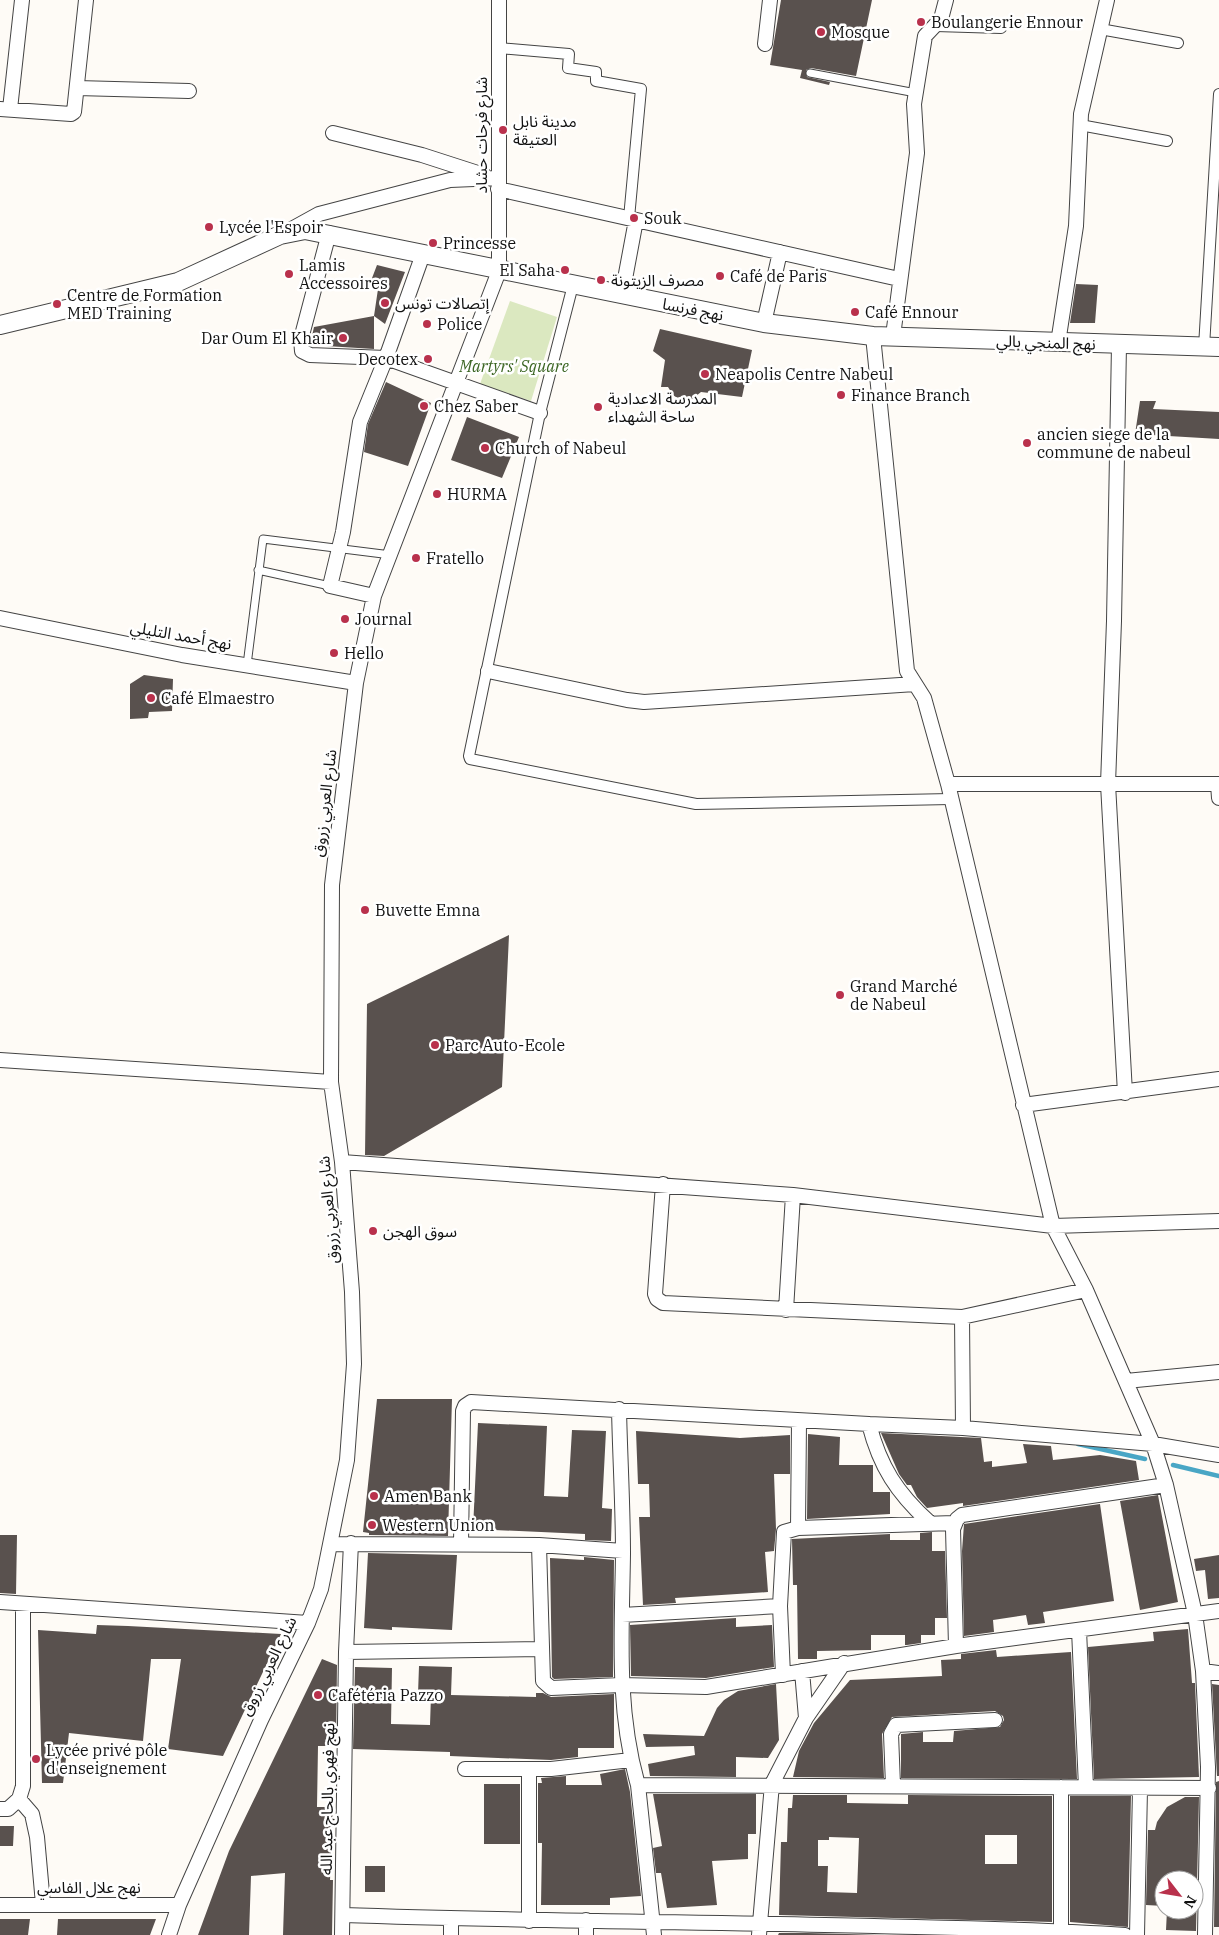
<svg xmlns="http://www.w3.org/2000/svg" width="1219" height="1935" viewBox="0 0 1219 1935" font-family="'IBM Plex Serif','Noto Sans Arabic',serif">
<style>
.green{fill:#dbe8c0}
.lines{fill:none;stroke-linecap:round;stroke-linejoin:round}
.stream{stroke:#49a6c5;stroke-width:4.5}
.building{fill:#59514e;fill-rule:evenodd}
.service-casing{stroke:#444;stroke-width:9}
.pedestrian-casing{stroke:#444;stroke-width:12}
.minor-casing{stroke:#444;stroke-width:16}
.tertiary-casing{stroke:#444;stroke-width:20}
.service{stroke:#fff;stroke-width:7}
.pedestrian{stroke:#fff;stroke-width:10}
.minor{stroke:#fff;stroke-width:14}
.tertiary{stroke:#fff;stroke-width:18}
.poi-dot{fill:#b9314c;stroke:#fff;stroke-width:2}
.labels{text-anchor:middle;stroke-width:5;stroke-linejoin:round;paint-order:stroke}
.poi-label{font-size:16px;fill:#111;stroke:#fff;text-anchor:start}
.street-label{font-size:16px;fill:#111;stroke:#fff}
.park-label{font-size:16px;font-style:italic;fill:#3c6624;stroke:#fff}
</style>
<rect width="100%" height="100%" fill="#fefbf6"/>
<path class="green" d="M 510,301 L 557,317 L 531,401 L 480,384 Z"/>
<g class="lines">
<path class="stream" d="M 1078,1444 L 1145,1459
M 1173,1465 L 1219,1476"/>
</g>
<path class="building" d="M 781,0 L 872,0 L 856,76 L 811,68 L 806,70 L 807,77 L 830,82 L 829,85 L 800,78 L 802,70 L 770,65 Z
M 377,265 L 405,272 L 385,324 L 374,316 L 378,289 L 369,286 Z
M 1076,284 L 1098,285 L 1095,323 L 1070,323 Z
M 374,316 L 374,349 L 310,345 L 314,327 Z
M 660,329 L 752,350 L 742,397 L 701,392 L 686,404 L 673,395 L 668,387 L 661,387 L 665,360 L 653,351 Z
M 386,382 L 431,403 L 408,466 L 364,452 L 368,424 Z
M 1140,401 L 1156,401 L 1153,409 L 1219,412 L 1219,439 L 1135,434 Z
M 467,417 L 519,437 L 502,478 L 451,460 Z
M 144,675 L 173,679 L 172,711 L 149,712 L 148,718 L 130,719 L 130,684 Z
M 509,935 L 502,1087 L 384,1156 L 365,1155 L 367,1004 Z
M 377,1399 L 452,1399 L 448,1536 L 369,1535 L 369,1533 L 363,1532 Z
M 478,1423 L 547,1426 L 544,1496 L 568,1497 L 572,1430 L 606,1431 L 602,1508 L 612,1509 L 611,1541 L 585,1540 L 585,1534 L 473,1529 Z
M 636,1431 L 740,1438 L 790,1435 L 790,1474 L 774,1474 L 776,1529 L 774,1551 L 765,1552 L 768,1592 L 675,1598 L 676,1603 L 643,1605 L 639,1517 L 650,1517 L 649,1484 L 638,1484 Z
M 881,1433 L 981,1438 L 984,1462 L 992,1461 L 992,1467 L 1027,1463 L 1023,1444 L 1051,1446 L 1053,1460 L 1100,1455 L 1136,1461 L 1139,1480 L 963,1506 L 963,1503 L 927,1508 L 917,1497 L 911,1485 L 907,1485 L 899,1474 Z
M 808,1434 L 840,1437 L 839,1465 L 873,1465 L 873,1492 L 890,1492 L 890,1514 L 807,1519 Z
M 1158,1495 L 1178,1602 L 1140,1610 L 1120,1501 Z
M 1100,1504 L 1114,1601 L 1043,1612 L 1045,1623 L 1028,1625 L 1026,1615 L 993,1620 L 994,1632 L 964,1636 L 962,1551 L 964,1524 Z
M 932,1532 L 932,1551 L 945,1551 L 947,1618 L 935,1618 L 935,1635 L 921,1635 L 921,1643 L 907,1645 L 905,1645 L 905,1635 L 871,1635 L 871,1650 L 817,1651 L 817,1659 L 798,1659 L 797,1585 L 793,1585 L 792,1539 L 890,1534 L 890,1540 L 920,1540 L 920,1533 Z
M 0,1535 L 17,1535 L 16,1594 L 0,1593 Z
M 368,1553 L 457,1555 L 452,1630 L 392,1627 L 392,1630 L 364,1628 Z
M 1219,1555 L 1219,1598 L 1208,1599 L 1205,1570 L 1196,1571 L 1194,1559 Z
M 584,1557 L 614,1560 L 613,1677 L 554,1679 L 552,1677 L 550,1558 L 584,1560 Z
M 736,1618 L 736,1627 L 772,1625 L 774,1667 L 706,1678 L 631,1676 L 630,1625 Z
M 97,1625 L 128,1626 L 281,1634 L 223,1756 L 168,1749 L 181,1659 L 151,1659 L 143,1741 L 69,1733 L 63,1783 L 42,1783 L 38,1630 L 96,1634 Z
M 1188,1629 L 1192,1683 L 1195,1683 L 1199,1777 L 1094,1779 L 1088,1647 L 1154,1641 L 1153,1632 Z
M 996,1650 L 997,1657 L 1071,1652 L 1077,1779 L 901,1778 L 901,1734 L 923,1732 L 923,1742 L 953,1742 L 954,1731 L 1000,1727 L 1004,1720 L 1003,1716 L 995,1711 L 892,1717 L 882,1734 L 884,1778 L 793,1777 L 799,1751 L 814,1723 L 850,1680 L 942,1676 L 941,1660 L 961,1659 L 961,1654 Z
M 322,1659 L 337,1665 L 336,1746 L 318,1746 L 317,1807 L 333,1807 L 330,1880 L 333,1880 L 332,1935 L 283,1935 L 285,1873 L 251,1876 L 249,1935 L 198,1935 L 229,1851 Z
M 419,1666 L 452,1667 L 451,1695 L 536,1697 L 536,1693 L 543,1693 L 551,1697 L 614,1694 L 614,1748 L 578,1748 L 578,1757 L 551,1760 L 450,1756 L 450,1752 L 353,1749 L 355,1667 L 392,1668 L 391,1724 L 430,1725 L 431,1695 L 418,1694 Z
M 776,1684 L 779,1740 L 768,1758 L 736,1757 L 736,1777 L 650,1776 L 648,1764 L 695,1755 L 694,1746 L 646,1747 L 643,1734 L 704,1736 L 717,1708 L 724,1700 L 738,1691 Z
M 1212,1684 L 1219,1685 L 1219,1776 L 1217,1776 Z
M 625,1769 L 630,1792 L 641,1896 L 610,1898 L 610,1905 L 541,1905 L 542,1843 L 538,1843 L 538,1783 L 542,1783 L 541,1778 L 566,1776 L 566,1785 L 602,1785 L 600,1774 Z
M 1219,1781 L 1219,1927 L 1214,1927 L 1216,1782 Z
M 484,1784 L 520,1784 L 520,1844 L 484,1844 Z
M 653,1794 L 756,1794 L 756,1834 L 748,1834 L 748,1859 L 712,1861 L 717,1905 L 667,1908 L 661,1873 L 656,1873 L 653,1848 L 662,1846 Z
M 793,1795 L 847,1795 L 847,1803 L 908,1804 L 908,1795 L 1052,1796 L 1052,1922 L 779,1915 L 781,1842 L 787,1842 L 788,1808 L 792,1808 ZM 985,1835 L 1017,1835 L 1017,1864 L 985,1864 ZM 829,1837 L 859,1838 L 857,1893 L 827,1892 L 828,1866 L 818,1866 L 818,1840 L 829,1840 Z
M 1070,1796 L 1131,1796 L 1128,1927 L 1070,1922 Z
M 1185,1797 L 1199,1797 L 1196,1931 L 1166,1930 L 1167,1910 L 1194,1910 L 1194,1880 L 1164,1880 L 1164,1906 L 1146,1905 L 1148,1830 L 1155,1830 L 1157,1822 L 1167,1807 Z
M 0,1826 L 14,1826 L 13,1846 L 0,1846 Z
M 365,1866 L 385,1866 L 385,1892 L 365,1892 Z
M 0,1919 L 30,1919 L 28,1935 L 0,1935 Z
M 58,1919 L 156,1919 L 150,1935 L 57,1935 Z
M 779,1933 L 807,1933 L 885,1935 L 778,1935 Z"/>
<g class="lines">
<g class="service-casing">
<path id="service" d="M 810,73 L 916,93
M 258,570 L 330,586
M 247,665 L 263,539 L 391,555"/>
</g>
<g class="pedestrian-casing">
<path id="pedestrian" d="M 936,26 L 1001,28
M 1100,29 L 1178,43
M 499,48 L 569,54 L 568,68 L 596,72 L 596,81 L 641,89 L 629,218
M 1080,125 L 1167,141
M 573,285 L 540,413 L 469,756 L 470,759 L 696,804 L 951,799
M 1204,347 L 1219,94"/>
</g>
<g class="minor-casing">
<path id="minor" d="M 765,44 L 770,0
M 77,88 L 189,91
M 0,109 L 71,114 L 74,112 L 86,0
M 10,109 L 22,0
M 333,133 L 422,155 L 484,175
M 498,189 L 899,279
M 290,230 L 319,214 L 450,180 L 498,178
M 329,233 L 301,339 L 302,351 L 310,355 L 386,358 L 540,413
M 622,295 L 636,220
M 764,323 L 780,252
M 873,336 L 907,671 L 924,698 L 948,784 L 1053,1226 L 1086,1290 L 1153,1444 L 1166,1485 L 1195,1614 L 1203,1671 L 1208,1767 L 1205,1935
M 893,336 L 917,153 L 914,104 L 925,36 L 941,19 L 946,0
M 1058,343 L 1076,226 L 1081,114 L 1107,0
M 1119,345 L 1114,621 L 1108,784 L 1125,1093
M 374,596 L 330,586 L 343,532 L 360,422 L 386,358 L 423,254
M 0,618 L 182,655 L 356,683
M 488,671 L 627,700 L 644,702 L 915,684
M 948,784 L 1219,784
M 1218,784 L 1219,798
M 0,1060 L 331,1082
M 1023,1105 L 1219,1079
M 342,1162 L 793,1195 L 1053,1226 L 1219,1221
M 663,1184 L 655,1294 L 657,1299 L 663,1303 L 962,1317 L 1086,1290
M 786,1310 L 793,1195
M 962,1317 L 963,1428 L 1153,1444 L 1219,1455
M 1126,1381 L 1219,1372
M 619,1409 C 620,1457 623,1506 623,1554 C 622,1633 616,1708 638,1785 L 1209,1788
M 869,1424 L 963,1428
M 798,1528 L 799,1422
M 331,1544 L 539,1545 L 623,1551
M 461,1544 L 463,1411 L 465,1406 L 471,1402 L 869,1424 C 880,1467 897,1493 930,1523
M 539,1545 L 543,1681 L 551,1688 L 621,1685 L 706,1687 L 956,1646 L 1219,1611
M 0,1602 L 308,1623
M 622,1615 L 780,1606
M 1079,1630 L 1086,1787
M 956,1646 L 953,1529 L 957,1519 L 962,1515 L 1166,1485
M 346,1652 L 542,1649
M 802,1671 L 806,1718
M 1203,1671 L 1219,1673
M 783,1675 L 780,1606 L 784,1532 L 798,1528 L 954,1523
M 465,1769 L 551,1769 L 631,1760
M 638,1785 L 654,1935
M 893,1785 L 891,1734 L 896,1725 L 995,1720
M 1061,1787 L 1061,1931
M 19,1799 L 32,1814 L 37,1837 L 43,1904
M 0,1809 L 8,1809 L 19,1799 L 23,1786 L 23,1604
M 0,1905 L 179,1905
M 343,1915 C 520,1921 697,1922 874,1926 C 958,1928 1042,1929 1125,1935
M 529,1921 L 529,1769
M 169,1935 L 179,1905 L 261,1720 L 308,1623 L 321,1589 L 347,1460 L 354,1364 L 352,1292 L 342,1162 L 331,1082 L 332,885 L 356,683 L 374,596 L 499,271 L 499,0
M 342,1935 L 346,1652 L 351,1543
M 451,1935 L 451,1919
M 586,1935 L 586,1920
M 759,1935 L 772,1784 L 806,1718 L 844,1663
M 1137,1935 L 1140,1789"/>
</g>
<g class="tertiary-casing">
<path id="tertiary" d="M 0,325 L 178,282 L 280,235 L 305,230 L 764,323 L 873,336 L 1219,347"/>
</g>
<use href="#service" class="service"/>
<use href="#pedestrian" class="pedestrian"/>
<use href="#minor" class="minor"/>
<use href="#tertiary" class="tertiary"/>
</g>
<g class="poi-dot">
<circle cx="921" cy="22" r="5"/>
<circle cx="821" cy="32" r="5"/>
<circle cx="503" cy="130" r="5"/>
<circle cx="634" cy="218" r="5"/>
<circle cx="209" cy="227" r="5"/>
<circle cx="433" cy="243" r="5"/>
<circle cx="565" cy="270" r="5"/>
<circle cx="289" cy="274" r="5"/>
<circle cx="720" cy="276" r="5"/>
<circle cx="601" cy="280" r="5"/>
<circle cx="385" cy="303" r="5"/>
<circle cx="57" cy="304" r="5"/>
<circle cx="855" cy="312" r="5"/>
<circle cx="427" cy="324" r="5"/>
<circle cx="343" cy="338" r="5"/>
<circle cx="428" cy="359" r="5"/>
<circle cx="705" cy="374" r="5"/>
<circle cx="841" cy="395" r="5"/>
<circle cx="424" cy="406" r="5"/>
<circle cx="598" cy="407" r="5"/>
<circle cx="1027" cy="443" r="5"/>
<circle cx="485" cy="448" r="5"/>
<circle cx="437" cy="494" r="5"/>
<circle cx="416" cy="558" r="5"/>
<circle cx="345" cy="619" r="5"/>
<circle cx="334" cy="653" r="5"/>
<circle cx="151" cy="698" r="5"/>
<circle cx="365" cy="910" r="5"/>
<circle cx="840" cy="995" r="5"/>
<circle cx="435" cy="1045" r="5"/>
<circle cx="373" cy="1231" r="5"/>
<circle cx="374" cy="1496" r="5"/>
<circle cx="372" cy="1525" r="5"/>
<circle cx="318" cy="1695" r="5"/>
<circle cx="36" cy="1759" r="5"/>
</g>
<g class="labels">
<g class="poi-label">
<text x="931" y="28">Boulangerie Ennour</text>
<text x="831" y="38">Mosque</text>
<text x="513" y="127">مدينة نابل<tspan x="513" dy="18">العتيقة</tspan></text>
<text x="644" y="224">Souk</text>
<text x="219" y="233">Lycée l'Espoir</text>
<text x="443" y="249">Princesse</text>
<text x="299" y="271">Lamis<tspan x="299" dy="18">Accessoires</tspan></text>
<text x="555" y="276" text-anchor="end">El Saha</text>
<text x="730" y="282">Café de Paris</text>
<text x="611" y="286">مصرف الزيتونة</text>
<text x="67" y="301">Centre de Formation<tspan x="67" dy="18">MED Training</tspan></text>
<text x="395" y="309">إتصالات تونس</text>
<text x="865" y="318">Café Ennour</text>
<text x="437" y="330">Police</text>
<text x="333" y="344" text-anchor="end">Dar Oum El Khair</text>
<text x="418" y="365" text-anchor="end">Decotex</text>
<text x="715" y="380">Neapolis Centre Nabeul</text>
<text x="851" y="401">Finance Branch</text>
<text x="608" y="404">المدرسة الاعدادية<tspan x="608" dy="18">ساحة الشهداء</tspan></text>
<text x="434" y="412">Chez Saber</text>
<text x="1037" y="440">ancien siege de la<tspan x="1037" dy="18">commune de nabeul</tspan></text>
<text x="495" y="454">Church of Nabeul</text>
<text x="447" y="500">HURMA</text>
<text x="426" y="564">Fratello</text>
<text x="355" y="625">Journal</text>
<text x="344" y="659">Hello</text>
<text x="161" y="704">Café Elmaestro</text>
<text x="375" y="916">Buvette Emna</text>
<text x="850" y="992">Grand Marché<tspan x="850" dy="18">de Nabeul</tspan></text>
<text x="445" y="1051">Parc Auto-Ecole</text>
<text x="383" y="1237">سوق الهجن</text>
<text x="384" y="1502">Amen Bank</text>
<text x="382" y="1531">Western Union</text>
<text x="328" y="1701">Cafétéria Pazzo</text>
<text x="46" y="1756">Lycée privé pôle<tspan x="46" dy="18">d'enseignement</tspan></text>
</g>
<g class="street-label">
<text transform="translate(481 135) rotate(-90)" y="6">شارع فرحات حشاد</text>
<text transform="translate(693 309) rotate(11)" y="6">نهج فرنسا</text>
<text transform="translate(1046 342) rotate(2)" y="6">نهج المنجي بالي</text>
<text transform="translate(181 635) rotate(10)" y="6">نهج أحمد التليلي</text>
<text transform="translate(324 803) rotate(-83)" y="6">شارع العربي زروق</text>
<text transform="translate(328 1210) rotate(-95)" y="6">شارع العربي زروق</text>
<text transform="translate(268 1666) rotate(-64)" y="6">شارع العربي زروق</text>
<text transform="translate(327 1799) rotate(-89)" y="6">نهج فهري بالحاج عبد الله</text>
<text x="89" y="1893">نهج علال الفاسي</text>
</g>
<g class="park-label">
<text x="514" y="372">Martyrs' Square</text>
</g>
</g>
<g transform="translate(1179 1895) rotate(121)"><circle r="24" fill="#ffffff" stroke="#a0a0a0"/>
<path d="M0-4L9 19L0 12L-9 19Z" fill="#b9314c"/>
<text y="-8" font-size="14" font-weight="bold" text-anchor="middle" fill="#111111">N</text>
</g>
</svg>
